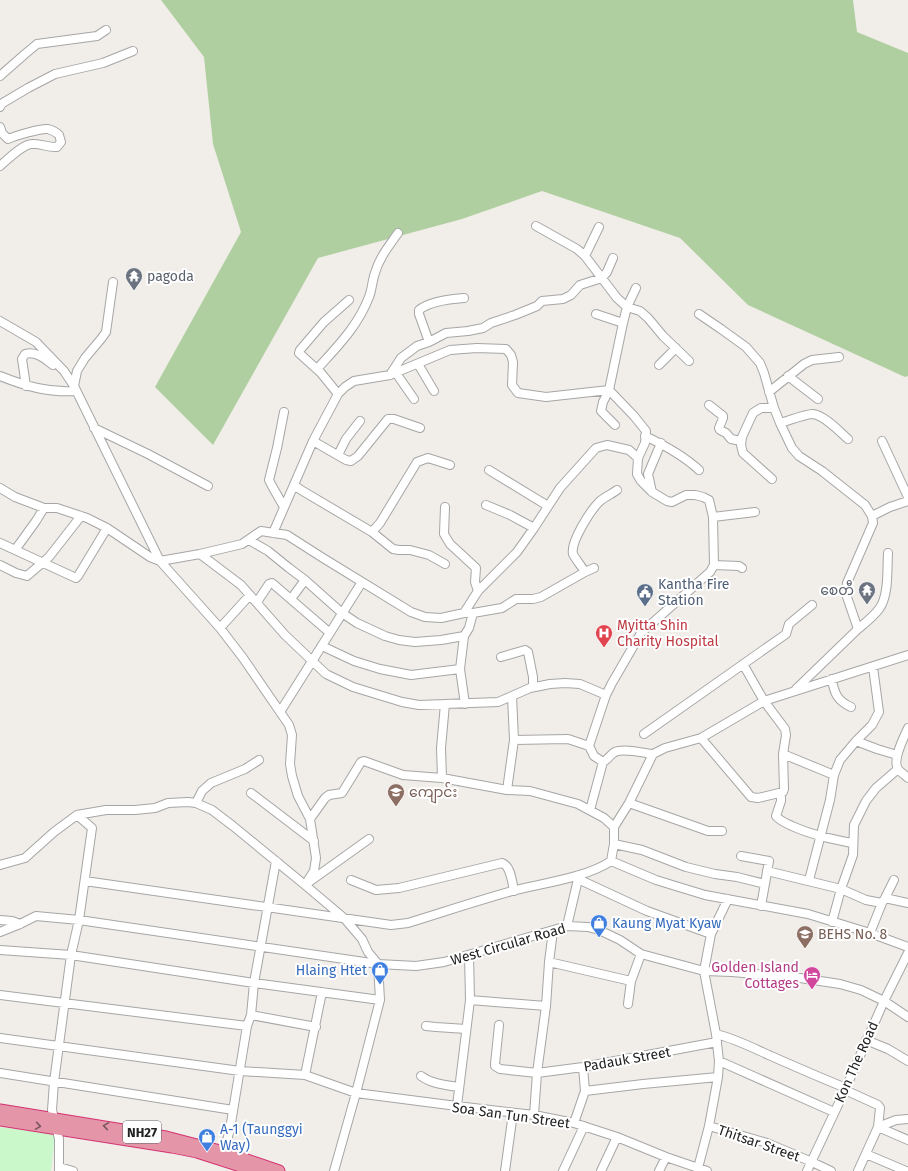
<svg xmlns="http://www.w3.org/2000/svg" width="908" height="1171" viewBox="0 0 908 1171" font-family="'Fira Sans','Noto Sans Myanmar',sans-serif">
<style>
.forest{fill:#b0cfa0}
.park{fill:#caf8cb}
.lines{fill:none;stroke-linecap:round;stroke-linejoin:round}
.minor-casing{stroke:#a6a6a6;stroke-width:10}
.highway-casing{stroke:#d43172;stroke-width:13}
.minor{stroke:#fff;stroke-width:8}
.highway{stroke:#e495a8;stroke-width:11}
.oneway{stroke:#79565e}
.labels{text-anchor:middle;stroke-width:4;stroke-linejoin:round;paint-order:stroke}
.shield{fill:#fff;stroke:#646464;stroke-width:1}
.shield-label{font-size:13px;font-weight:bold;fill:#222}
.worship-label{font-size:14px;fill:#5b616d;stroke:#fff;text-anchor:start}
.service-label{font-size:14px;fill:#4e5e75;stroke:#fff;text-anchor:start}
.health-label{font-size:14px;fill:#be3a42;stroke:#fff;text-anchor:start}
.education-label{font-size:14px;fill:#785e54;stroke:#fff;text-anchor:start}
.shop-label{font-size:14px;fill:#366cbe;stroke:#fff;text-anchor:start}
.street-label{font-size:14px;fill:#222;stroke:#fff}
.hotel-label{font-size:14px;fill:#b23c85;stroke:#fff;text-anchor:end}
</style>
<rect width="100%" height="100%" fill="#f1eee9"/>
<path class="forest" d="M 161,0 L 853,0 L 857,32 L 908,53 L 908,376 L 905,377 L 748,305 L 680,238 L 542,191 L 462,219 L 318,258 L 213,445 L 155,387 L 241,232 L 213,144 L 204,57 Z"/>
<path class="park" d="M 0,1127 L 55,1134 L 51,1171 L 0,1171 Z"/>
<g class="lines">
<g class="minor-casing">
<path id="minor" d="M 0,76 L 25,54 L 37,44 L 97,36 L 106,30
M 0,107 L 1,104 L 28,88 L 55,74 L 103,63 L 133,51
M 0,127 L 2,133 L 8,139 C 15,136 41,128 48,129 C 52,130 56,132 59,135 L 61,142 L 57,147 C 48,148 41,143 32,144 C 23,144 7,160 0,166
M 536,226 L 577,249 L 585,256 L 617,298 L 627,307 L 640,311 L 648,318 L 663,336 L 689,361
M 585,256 L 599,227
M 636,288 L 627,307 L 623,323 L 609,390 L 634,416 L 646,431 L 645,443 L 638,458 L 637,474 L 641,481 L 652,492 L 667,501 L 672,502 L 686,495 L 695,495 L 703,497 L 709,500 L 713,517 L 714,565 L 710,572 L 641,633 L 612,683 L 606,695 L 589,746 L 594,756 L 603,762 C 609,759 610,754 615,752 C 623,748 644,753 653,754
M 596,314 L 623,323
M 699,314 L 721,329 L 746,347 L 760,363 L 764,373 L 774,408 L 780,423 L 792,448 L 799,456 L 822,471 L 865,505 L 872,516 L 873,523 L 847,583 L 846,594 L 858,629 L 796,689
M 0,321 L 36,342 L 64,371 L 74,386 L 160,561 L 220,628 L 243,658 L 289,725 L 292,735 L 290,764 L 292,776 L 298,796 L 310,819 L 316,858 L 314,871 L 305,885
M 429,342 L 419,314 L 419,310 C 430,301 450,299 464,298
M 418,364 L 434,391
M 659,365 L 676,348
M 317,369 C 337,347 358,326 369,297 C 372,290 372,281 375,273 C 379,258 389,246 398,233
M 396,373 L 414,399
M 390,375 L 401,358 L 417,346 L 429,342 L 446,333 L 468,331 L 483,328 L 491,323 L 515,315 L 537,306 L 542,301 L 563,299 L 571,295 L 580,285 L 602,278 L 607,272 L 613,258
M 0,376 C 25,386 49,393 76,391
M 788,376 L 818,399
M 26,386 L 22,359 L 25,354 C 36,351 44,358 53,365
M 74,386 L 77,371 L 85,358 L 101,339 L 106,332 L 113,282
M 769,392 L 804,364 L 812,360 L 839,357
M 338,394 L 321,373 L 299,353 L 300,350 L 324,322 L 349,300
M 709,405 L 723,416 L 723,418 L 719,428 L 720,430 L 726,433 L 731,439 L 741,441
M 284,412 L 277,448 L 269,480 L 272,486 L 284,507
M 780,423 C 788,421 805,414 813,414 C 824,415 840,432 848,439
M 94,428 L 148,454 L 208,486
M 645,436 C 664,445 684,456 699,470
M 313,441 L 346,460 L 351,461 L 358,456 L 388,419 L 394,419 L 420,428
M 882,441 L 908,497
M 338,455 L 346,439 L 360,421
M 489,470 L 548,506
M 772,479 L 743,453 L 741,445 L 742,437 L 753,413 L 761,408 L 774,408
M 294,485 L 301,490 L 372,532 L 380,523 L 417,462 L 428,458 L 450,465
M 0,488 L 15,497 L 44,508 L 57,508 L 87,518 L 107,528 L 150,557 L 160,561 L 200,554 L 242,544 L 261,531 L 287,535 L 323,558 L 411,612 L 425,617 L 441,618 L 464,613 L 473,613 L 502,608 L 516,599 L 533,599 L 541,597 L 585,572 L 594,568
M 652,492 L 648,474 L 661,443
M 486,505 L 510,515 L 534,528
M 445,507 L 444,534 L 450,544 L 476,568 L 475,582 L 478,591
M 872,516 L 890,507 L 908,501
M 713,517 L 755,512
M 372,532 L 393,549 L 399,550 L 410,550 L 429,555 L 445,564
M 273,533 L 313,441 L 338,394 L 345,387 L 354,381 L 390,375 L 450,350 L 477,348 L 506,349 L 511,355 L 513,362 L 512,385 L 518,393 L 546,397 L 609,390 L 603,402 L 601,411 L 615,425
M 249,540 L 268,551 L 289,568 L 305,580 L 342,613 L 357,623 L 385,636 L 399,640 L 415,642 L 441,640 L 464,636
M 0,543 L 76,578 L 78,576 L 107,528
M 15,550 L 36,521 L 44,508
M 200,554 L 241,585 L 285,635 L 326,674 L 353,687 L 402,702 L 419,705 L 498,702 L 512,696 L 530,688 L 550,684 L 565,683 L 580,684 L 606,695
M 0,565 L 16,573 L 27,576 L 49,557 L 81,516
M 714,565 L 739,566 L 742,568
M 585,572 C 582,567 574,557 573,554 C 570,542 591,510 599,502 C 604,497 612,494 617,490
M 291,599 L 305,580
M 257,602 L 269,584 L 272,583 L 330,633
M 464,613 L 478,591 L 517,552 L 534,528 L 560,488 L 596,448 L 607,445 L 629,450 L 638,458
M 220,628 L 250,595
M 858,629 C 865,623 873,617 879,609 C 889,596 887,570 888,553
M 322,646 L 354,661 L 380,669 L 411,675 L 460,669
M 501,657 L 525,650 L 528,652 L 533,677 L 533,687
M 832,679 C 834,694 838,701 851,707
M 465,704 L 460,669 L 464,636 L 469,628 L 473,613
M 280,712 L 362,582
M 908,728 C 904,737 892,760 898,769 C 900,772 905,775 908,778
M 644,734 L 786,634 L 789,624 L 812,605
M 701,738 L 751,797 L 758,798 L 783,792 L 784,789 L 783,754 L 786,735 L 785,729 L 764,701 L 743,664
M 514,740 L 568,739 L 589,746
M 856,741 L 877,749 L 897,755
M 783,754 L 834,775
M 442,778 L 441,748 L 445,704
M 507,790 L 514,740 L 512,696
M 251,793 L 314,841
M 781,793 L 781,801 L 776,816 C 780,821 786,823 792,826 C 812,835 832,839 852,843
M 196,803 L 202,791 L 211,783 L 245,769 L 259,760
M 629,803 L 708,831 L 722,831
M 590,810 L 603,762
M 310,819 L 325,798 L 329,795 L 342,793 L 361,762 L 364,761 L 403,775 L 442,778 L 507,790 L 530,791 L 578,804 L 604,818 L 614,827
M 614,844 L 642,850 L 686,867 L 715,874 L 737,877 L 765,884
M 741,856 L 769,861 L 761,906
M 611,861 L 656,880 L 705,895 L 808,914 L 870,933 L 908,947
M 0,865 L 25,858 L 54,832 L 77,815 L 106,810 L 135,810 L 155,808 L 168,803 L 188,802 L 196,803 L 212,810 L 233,826 L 305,885 L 344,918 L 362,939 L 368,952 L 378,964 L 380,1000 L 356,1093 L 334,1171
M 767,871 L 841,889 L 866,900 L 882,903
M 578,879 L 647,911 L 711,934
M 351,880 L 376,890 L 399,888 L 502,863 C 511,866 512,882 514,891
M 809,880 L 830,800 L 834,775 L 840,760 L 856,741 L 872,725 L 879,712 L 873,667
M 85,881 L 391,925 L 408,923 C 444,912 479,900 516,890 C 544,883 588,877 611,861 L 614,844 L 614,827 L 629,803 L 653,754 L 665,748 L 701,738 L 764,701 L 908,655
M 309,882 L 369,839
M 885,898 L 908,903
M 0,920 L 12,921 L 20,924
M 832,922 L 841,889 L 853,855 L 854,825 L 866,801 L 876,788 L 898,769
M 567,926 L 579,875
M 0,932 L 20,924 L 36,916 L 79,920 L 378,964 L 416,966 L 444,962 L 567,926 L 588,927 L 599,930 L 620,940 L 641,954 L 704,971 L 732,972 L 800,978 L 840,984 L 861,990 L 884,1001 L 908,1017
M 870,933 L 882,903 L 885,898 L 894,880
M 0,950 L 71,955 L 254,983 L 380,1000
M 549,962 L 631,981
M 0,995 L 247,1026
M 470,1000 L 546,1006
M 628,1004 L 631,981 L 641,954
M 251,1015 L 316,1027
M 499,1025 L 495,1064 L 495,1066 L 500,1069 L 537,1073 L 583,1067 L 717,1042
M 426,1026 L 436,1027 L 466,1029
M 716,1034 C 736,1039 753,1048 771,1056 C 796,1067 821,1078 846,1088
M 0,1038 L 240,1071 L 305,1075 L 356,1093 L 457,1106 L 534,1115 L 574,1123 L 617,1137 L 666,1157 L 707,1171
M 866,1040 L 888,1049 L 908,1061
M 719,1061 L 834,1112
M 0,1073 L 233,1110
M 305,1075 L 322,992
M 421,1076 C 432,1084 446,1085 459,1087
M 845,1090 L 878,1105 L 880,1108 L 878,1127 L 858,1171
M 585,1091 L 643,1084 L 718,1077
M 457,1106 L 470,1000 L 469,955
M 534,1115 L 537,1073 L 546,1006 L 549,962 L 553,931
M 574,1123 L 585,1091 L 583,1067
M 709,1126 L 767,1143 L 812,1162 L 831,1171
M 878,1127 L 908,1140
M 878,1127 L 896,1120 L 908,1119
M 866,1154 L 906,1171
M 223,1156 L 230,1129 L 247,1026 L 251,1015 L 254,983 L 276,861
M 59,1167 L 73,1171
M 698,1168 L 709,1126 L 718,1077 L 719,1061 L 716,1034 L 704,971 L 711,934 L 728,899
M 59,1171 L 59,1139 L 52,1110 L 54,1082 L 71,955 L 79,920 L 92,828 L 77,815
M 505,1171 L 513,1113
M 563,1171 L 584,1126
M 601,1171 L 617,1137
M 659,1171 L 666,1157
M 807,1171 L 845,1090 L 884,1001 L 908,953"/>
</g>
<g class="highway-casing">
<path id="highway" d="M 0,1110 L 166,1137 L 224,1152 L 279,1171
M 0,1120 L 172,1147 L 197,1152 L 256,1171"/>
</g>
<use href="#minor" class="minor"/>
<use href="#highway" class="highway"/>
</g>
<defs><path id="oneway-chevron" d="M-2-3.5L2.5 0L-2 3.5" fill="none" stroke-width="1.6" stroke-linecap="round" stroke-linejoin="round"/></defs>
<g class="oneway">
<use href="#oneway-chevron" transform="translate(38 1126) rotate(9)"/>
<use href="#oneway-chevron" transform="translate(106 1126) rotate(-171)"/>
</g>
<defs>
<g id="temple-pin" transform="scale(0.9)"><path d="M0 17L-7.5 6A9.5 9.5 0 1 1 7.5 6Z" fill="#6b7280" stroke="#fff"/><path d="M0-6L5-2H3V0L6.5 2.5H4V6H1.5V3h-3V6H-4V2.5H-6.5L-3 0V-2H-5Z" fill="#fff"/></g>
<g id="civic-pin" transform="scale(0.9)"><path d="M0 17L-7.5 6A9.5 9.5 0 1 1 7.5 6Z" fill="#5c6f8a" stroke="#fff"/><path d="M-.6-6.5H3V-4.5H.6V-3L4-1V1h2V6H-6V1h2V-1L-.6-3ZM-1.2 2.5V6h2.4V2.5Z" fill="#fff"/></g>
<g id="hospital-pin" transform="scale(0.9)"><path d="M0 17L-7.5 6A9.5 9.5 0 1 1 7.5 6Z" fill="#e0444e" stroke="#fff"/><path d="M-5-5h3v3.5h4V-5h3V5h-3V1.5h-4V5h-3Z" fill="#fff"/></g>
<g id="school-pin" transform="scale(0.9)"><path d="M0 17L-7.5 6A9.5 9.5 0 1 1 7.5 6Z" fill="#8d6e63" stroke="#fff"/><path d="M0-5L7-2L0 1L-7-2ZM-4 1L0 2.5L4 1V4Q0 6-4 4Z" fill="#fff"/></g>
<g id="shop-pin" transform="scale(0.9)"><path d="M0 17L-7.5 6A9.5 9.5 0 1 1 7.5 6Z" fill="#3f7fe0" stroke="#fff"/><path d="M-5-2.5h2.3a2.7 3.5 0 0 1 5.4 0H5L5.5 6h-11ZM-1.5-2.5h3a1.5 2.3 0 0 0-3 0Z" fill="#fff"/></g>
<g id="hotel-pin" transform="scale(0.9)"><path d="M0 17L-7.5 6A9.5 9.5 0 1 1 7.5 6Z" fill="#d1479c" stroke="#fff"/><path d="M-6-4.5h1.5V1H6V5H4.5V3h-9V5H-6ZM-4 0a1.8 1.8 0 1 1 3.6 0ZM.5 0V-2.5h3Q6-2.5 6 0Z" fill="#fff"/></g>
</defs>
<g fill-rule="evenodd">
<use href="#temple-pin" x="134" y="276"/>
<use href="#temple-pin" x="867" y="590"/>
<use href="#civic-pin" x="645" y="592"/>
<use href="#hospital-pin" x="604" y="633"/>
<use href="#school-pin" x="396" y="792"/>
<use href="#shop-pin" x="599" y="923"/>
<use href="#school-pin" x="805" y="934"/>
<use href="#shop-pin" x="380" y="970"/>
<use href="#hotel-pin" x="812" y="975"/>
<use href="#shop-pin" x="207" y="1137"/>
</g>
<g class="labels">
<rect class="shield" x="123" y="1121" width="38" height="22" rx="3"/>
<g class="shield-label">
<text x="142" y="1137">NH27</text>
</g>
<g class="worship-label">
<text x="147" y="281">pagoda</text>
<text x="854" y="595" text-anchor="end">စေတီ</text>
</g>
<g class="service-label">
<text x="658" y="589">Kantha Fire<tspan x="658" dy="16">Station</tspan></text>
</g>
<g class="health-label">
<text x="617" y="630">Myitta Shin<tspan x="617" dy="16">Charity Hospital</tspan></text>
</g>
<g class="education-label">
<text x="409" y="797">ကျောင်း</text>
<text x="818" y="939">BEHS No. 8</text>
</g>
<g class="shop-label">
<text x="612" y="928">Kaung Myat Kyaw</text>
<text x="367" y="975" text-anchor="end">Hlaing Htet</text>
<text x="220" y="1134">A-1 (Taunggyi<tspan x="220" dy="16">Way)</tspan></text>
</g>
<g class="street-label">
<text transform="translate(508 944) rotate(-16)" y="5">West Circular Road</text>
<text transform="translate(627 1059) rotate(-10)" y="5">Padauk Street</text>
<text transform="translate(856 1062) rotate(-66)" y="5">Kon The Road</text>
<text transform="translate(511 1115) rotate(8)" y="5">Soa San Tun Street</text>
<text transform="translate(759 1143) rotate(19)" y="5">Thitsar Street</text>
</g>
<g class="hotel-label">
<text x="799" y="972">Golden Island<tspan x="799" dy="16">Cottages</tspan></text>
</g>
</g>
</svg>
